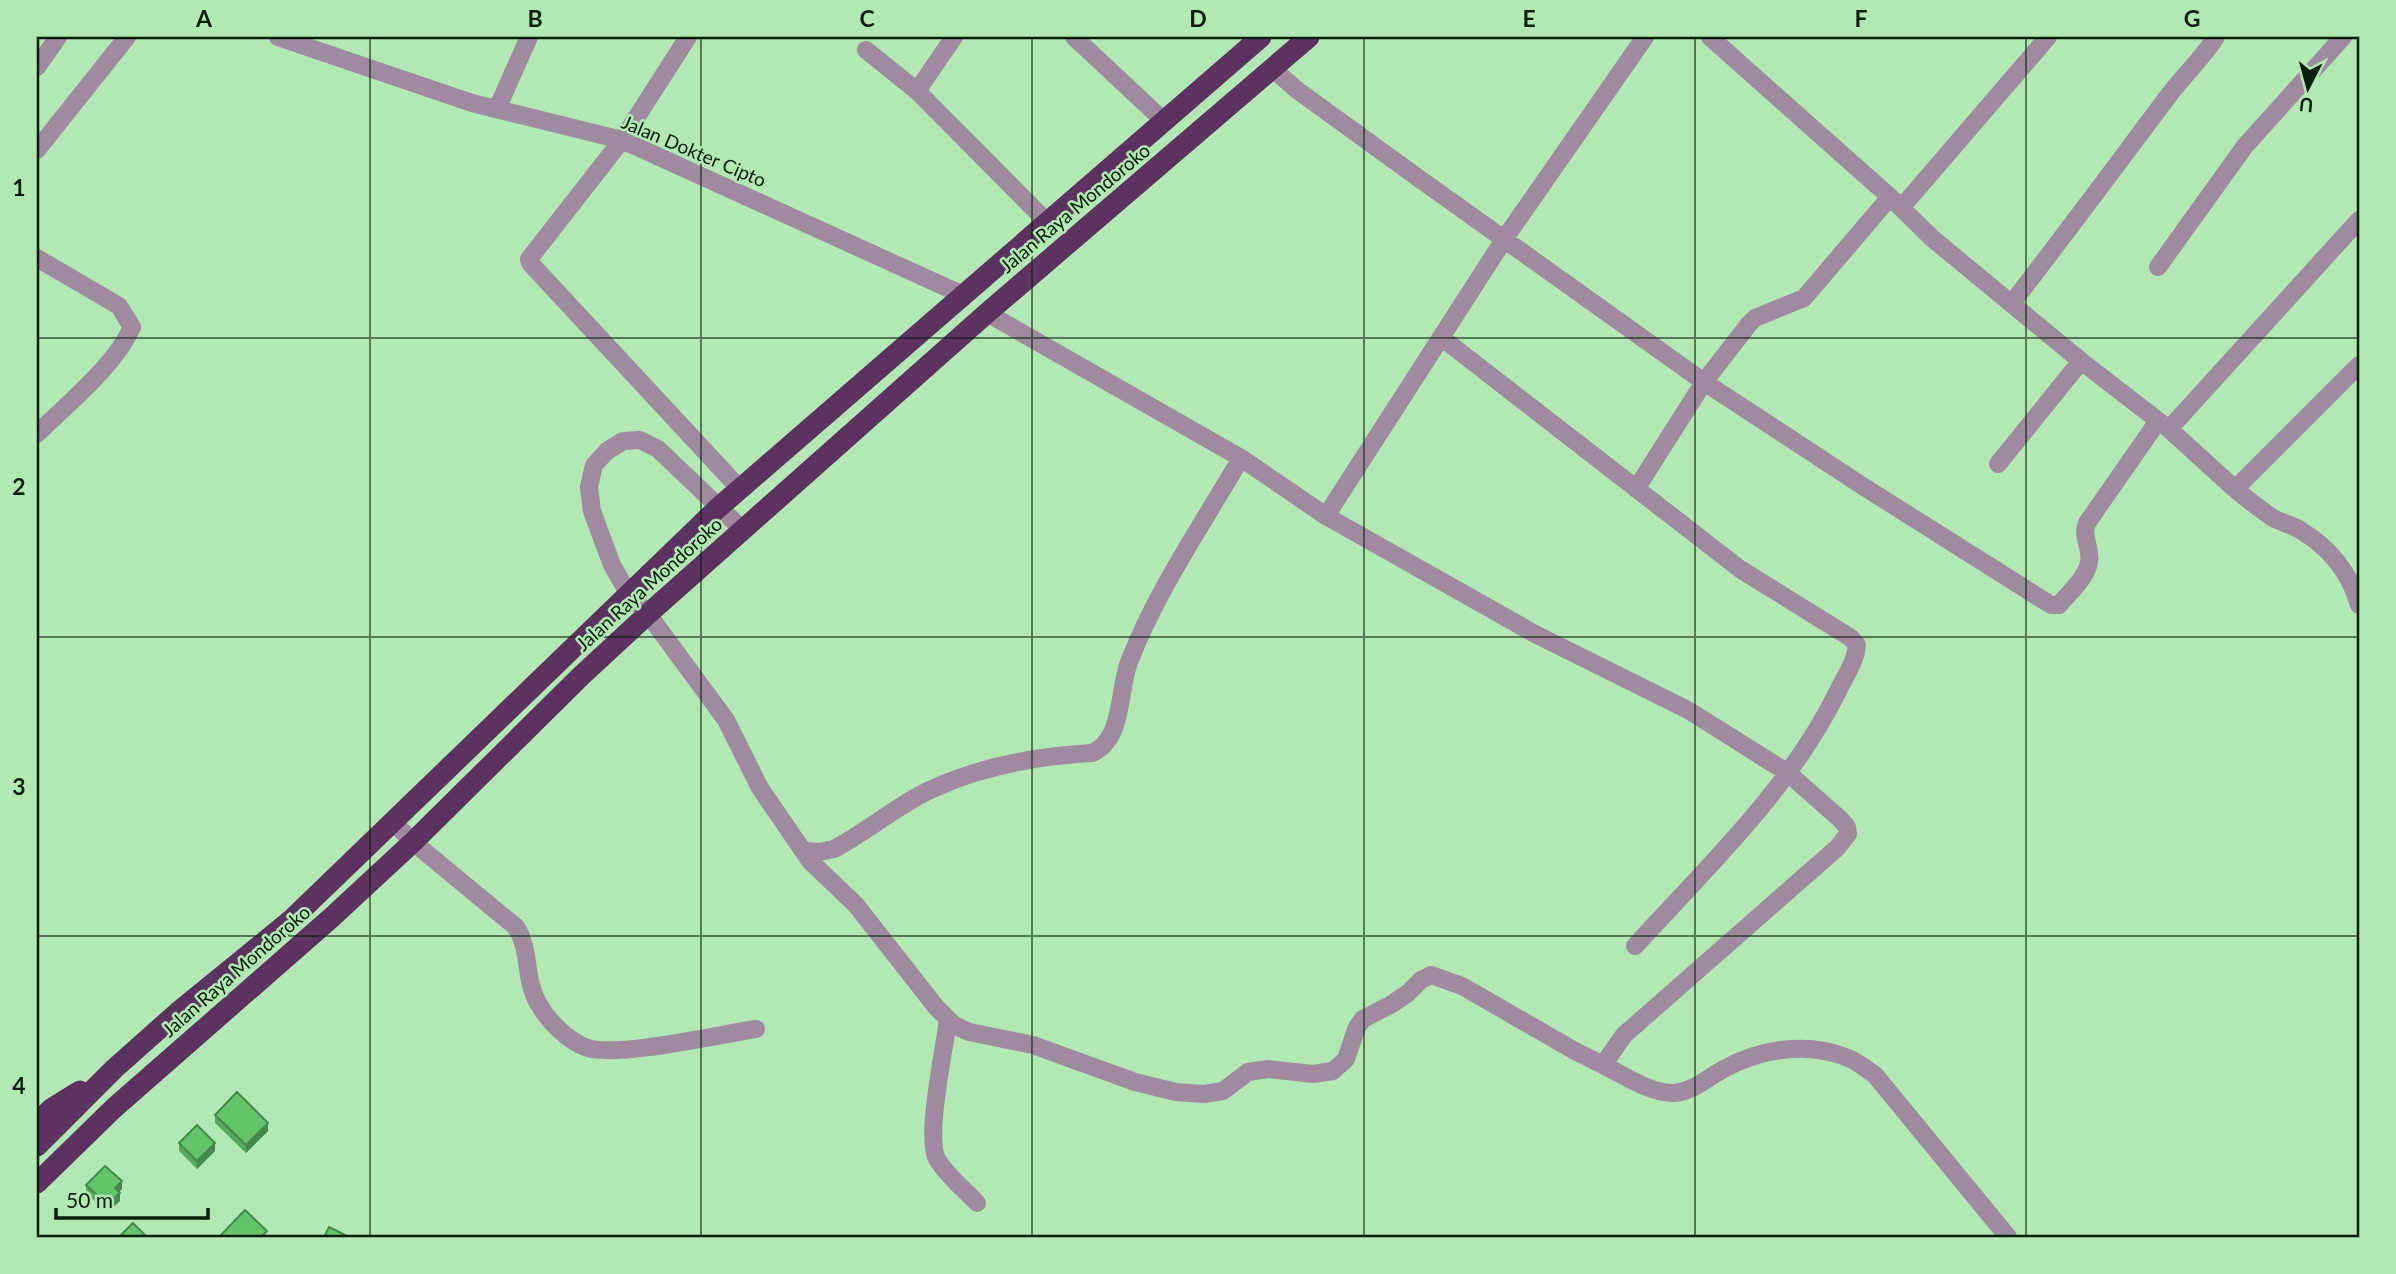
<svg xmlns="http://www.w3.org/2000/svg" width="2396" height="1274" viewBox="0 0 2396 1274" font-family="Lato,sans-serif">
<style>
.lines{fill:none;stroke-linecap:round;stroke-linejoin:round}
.minor{stroke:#9f8aa0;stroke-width:18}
.highway{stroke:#5d3260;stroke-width:21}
.wall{fill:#56a95d}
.shaded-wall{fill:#46894c}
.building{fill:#64c46c;stroke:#46894c;stroke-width:2}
.grid{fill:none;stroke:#091e0b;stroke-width:2;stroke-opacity:0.55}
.labels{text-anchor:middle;stroke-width:5;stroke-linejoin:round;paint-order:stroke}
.street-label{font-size:19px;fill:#091e0b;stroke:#b1e8b3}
.neatline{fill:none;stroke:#091e0b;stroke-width:2.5}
.grid-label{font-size:23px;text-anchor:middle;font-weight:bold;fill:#091e0b}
</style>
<rect width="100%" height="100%" fill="#b1e8b3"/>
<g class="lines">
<path class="minor" d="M 278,37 L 472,103 L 622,140 L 963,295
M 688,37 L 622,140 L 529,259 L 530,263 L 740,489
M 1074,37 L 1165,122
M 1710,37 L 1890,197 L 1933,239 L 2081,361 L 2169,429 L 2235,489
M 866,50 L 917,91 L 1047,222
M 37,67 L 58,37
M 1273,69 L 1297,90 L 1417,177 L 1704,382 L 1861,485 L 2051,605 L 2059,605 C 2069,593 2087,577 2089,562 C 2092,548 2081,537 2087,523 L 2158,421
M 917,91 L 954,37
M 497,109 L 529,37
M 37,150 L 127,37
M 1901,208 L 2048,37
M 37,258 L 119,306 L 132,327 C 115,366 67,404 37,434
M 2158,267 L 2245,146 L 2343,37
M 2012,303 C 2064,236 2115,167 2166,99 C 2182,77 2202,59 2216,37
M 987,313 L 1241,458 L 1326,516 L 1535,634 L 1688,710 L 1788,773 L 1840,819 L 1847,827 L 1848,834 L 1837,848 L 1624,1035 L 1603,1065 C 1624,1075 1649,1093 1673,1093 C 1692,1092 1706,1079 1722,1070 C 1759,1049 1807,1041 1848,1058 C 1857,1061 1866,1069 1875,1075 L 2008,1237
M 1442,338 L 1740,569 L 1851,638 L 1857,645 C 1856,660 1846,675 1839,689 C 1791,788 1709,865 1635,946
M 2359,365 L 2235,489 C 2248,499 2261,511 2275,519 C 2283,523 2292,525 2300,530 C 2329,547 2350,573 2359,605
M 2169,429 L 2359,220
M 1998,464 L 2081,361
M 1636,489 L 1704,382 L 1749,324 L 1755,318 L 1804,298 L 1890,197
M 1326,516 L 1505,238 L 1645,37
M 743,530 L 658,449 L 640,440 L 623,441 L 607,451 L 594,465 L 589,487 L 592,511 L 612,565 L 628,593 L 648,614 L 726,720 L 760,788 L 810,861 L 856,905 L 936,1007 L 954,1025 L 969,1032 L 1033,1045 L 1135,1082 L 1176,1092 L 1204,1094 L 1223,1091 L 1248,1072 L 1268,1069 L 1313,1074 L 1333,1071 L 1346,1059 L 1357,1027 L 1363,1019 L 1392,1004 L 1408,993 L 1421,980 L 1431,975 L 1462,986 L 1575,1051 L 1603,1065
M 394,823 L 413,842 L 516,927 C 531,950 524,979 538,1003 C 548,1021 566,1039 585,1047 C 614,1059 721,1034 756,1029
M 804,851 L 819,852 L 834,849 C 866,832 898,805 930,790 C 979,767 1038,756 1092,753 C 1124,739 1118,691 1129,662 C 1157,590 1202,525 1241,458
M 948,1019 C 945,1048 925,1136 937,1159 C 947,1176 964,1189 977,1203"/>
<path class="highway" d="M 37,1123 L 51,1109 L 80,1091
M 37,1146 L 114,1069 L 177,1013 L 291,920 L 718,508 L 1261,37
M 37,1183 L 114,1108 L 331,918 L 413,842 L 582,675 L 648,614 L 987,313 L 1309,37"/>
</g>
<path class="wall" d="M 215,1115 L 268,1131 L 246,1153 L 215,1123 Z
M 179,1143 L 215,1151 L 197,1169 L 179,1151 Z
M 86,1185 L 122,1189 L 119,1192 L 120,1201 L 111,1209 L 107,1204 L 103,1209 L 86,1193 Z"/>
<path class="shaded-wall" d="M 268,1123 L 268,1131 L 246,1153 L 246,1145 Z
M 215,1143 L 215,1151 L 197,1169 L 197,1161 Z
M 122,1181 L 122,1189 L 115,1196 L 115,1188 Z
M 120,1193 L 120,1201 L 111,1209 L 111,1201 Z
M 107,1196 L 107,1204 L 103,1209 L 103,1201 Z"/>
<path class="building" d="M 237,1092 L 268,1123 L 246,1145 L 215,1115 Z
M 197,1125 L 215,1143 L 197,1161 L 179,1143 Z
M 105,1166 L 122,1181 L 115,1188 L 120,1193 L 111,1201 L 107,1196 L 103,1201 L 86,1185 Z
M 245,1210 L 267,1231 L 261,1237 L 219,1237 Z
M 133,1223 L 147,1237 L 119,1237 Z
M 329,1227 L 349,1237 L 324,1237 Z"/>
<path class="grid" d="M 370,37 L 370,1237M 701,37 L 701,1237M 1032,37 L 1032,1237M 1364,37 L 1364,1237M 1695,37 L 1695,1237M 2026,37 L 2026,1237M 37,338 L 2359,338M 37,637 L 2359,637M 37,936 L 2359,936"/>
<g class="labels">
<g class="street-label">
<text transform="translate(694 151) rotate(23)" y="7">Jalan Dokter Cipto</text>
<text transform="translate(1075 208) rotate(-40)" y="7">Jalan Raya Mondoroko</text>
<text transform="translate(649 584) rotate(-42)" y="7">Jalan Raya Mondoroko</text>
<text transform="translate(236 971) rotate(-41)" y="7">Jalan Raya Mondoroko</text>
</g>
</g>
<rect width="2396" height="1274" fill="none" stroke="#b1e8b3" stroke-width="77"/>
<g transform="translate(2308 88) rotate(186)" stroke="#b1e8b3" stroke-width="5" paint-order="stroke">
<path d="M0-5L12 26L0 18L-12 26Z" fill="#091e0b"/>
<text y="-10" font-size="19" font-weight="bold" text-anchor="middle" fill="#091e0b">U</text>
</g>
<path d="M56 1208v10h152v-10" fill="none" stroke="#091e0b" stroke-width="3.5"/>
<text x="66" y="1208" font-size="21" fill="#091e0b" stroke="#b1e8b3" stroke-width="5" paint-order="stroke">50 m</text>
<rect x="38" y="38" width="2320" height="1198" class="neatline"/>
<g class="grid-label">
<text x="204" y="27">A</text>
<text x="535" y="27">B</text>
<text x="867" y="27">C</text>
<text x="1198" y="27">D</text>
<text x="1529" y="27">E</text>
<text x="1861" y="27">F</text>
<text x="2192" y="27">G</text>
<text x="19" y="196">1</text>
<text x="19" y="495">2</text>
<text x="19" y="795">3</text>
<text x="19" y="1094">4</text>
</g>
</svg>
